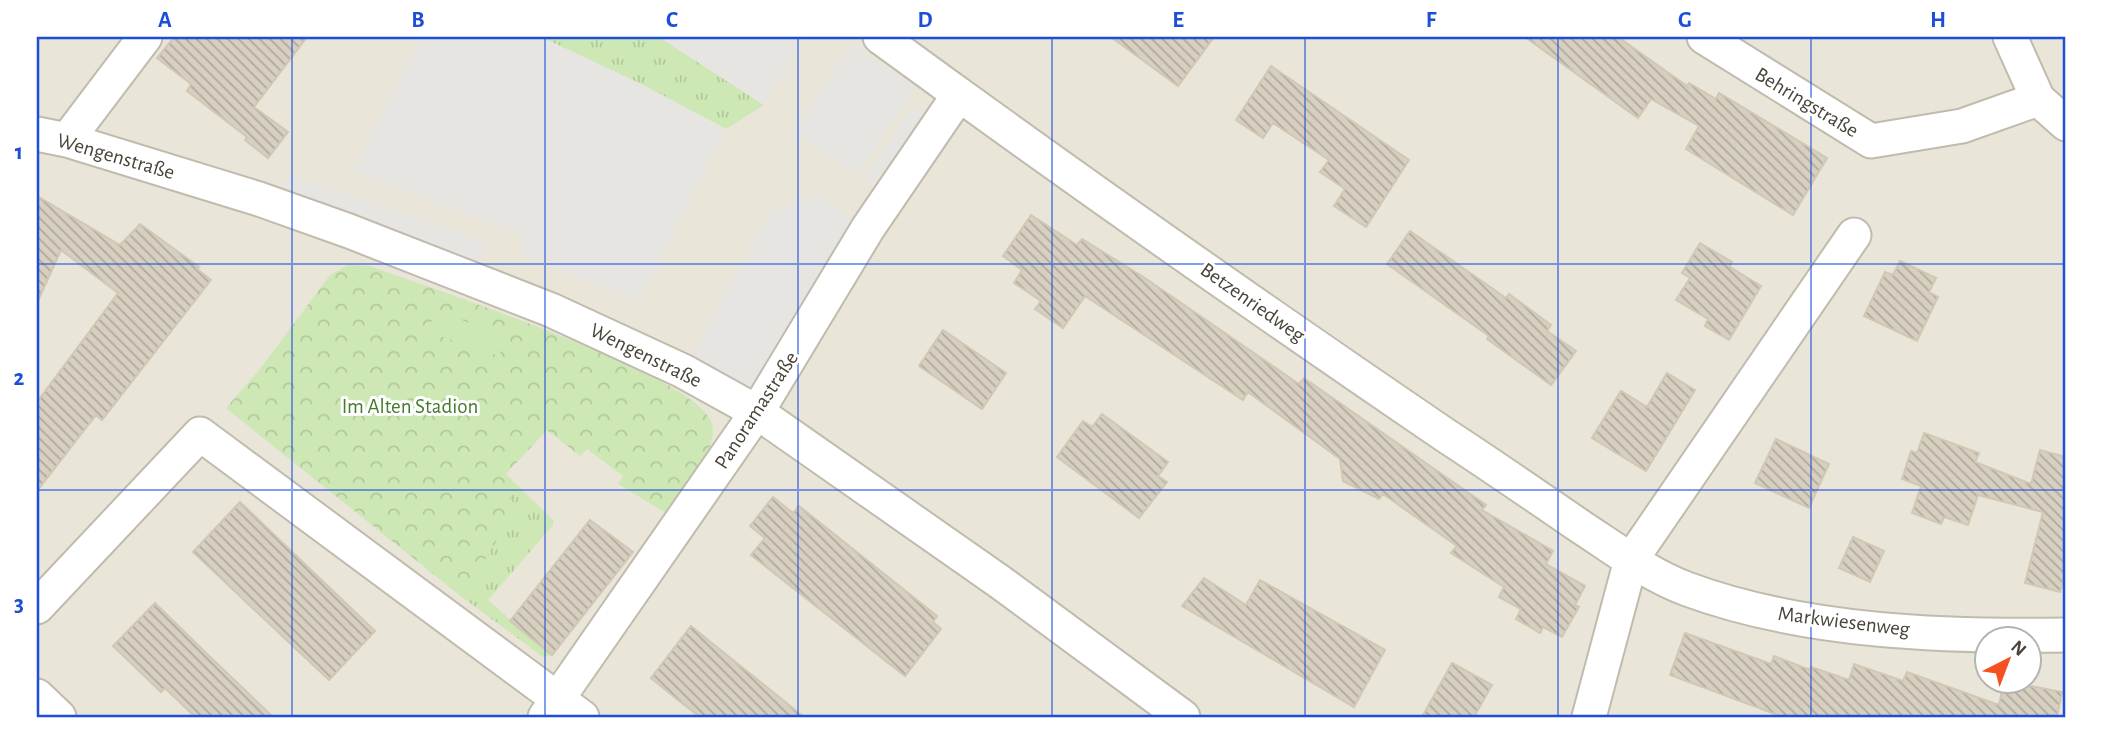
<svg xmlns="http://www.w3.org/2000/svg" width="2103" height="754" viewBox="0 0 2103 754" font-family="'Alegreya Sans',sans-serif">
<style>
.residential{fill:#e9e5d9;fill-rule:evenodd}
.grass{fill:url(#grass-tufts)}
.park{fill:url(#park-crowns)}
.pitch{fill:#cde8b5}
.parking{fill:#e7e5e2}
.building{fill:url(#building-back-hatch);stroke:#d1c8b4;stroke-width:2}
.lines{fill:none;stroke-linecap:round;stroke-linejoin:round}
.minor-casing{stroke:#c1bbad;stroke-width:37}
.minor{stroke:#fff;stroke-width:33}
.grid{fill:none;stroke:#1d4ed8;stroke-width:2;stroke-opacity:0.55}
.labels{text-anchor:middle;stroke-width:6;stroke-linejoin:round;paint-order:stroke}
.street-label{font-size:21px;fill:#494439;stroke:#fff}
.park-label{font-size:21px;fill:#447b2c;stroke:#fff}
.neatline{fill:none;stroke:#1d4ed8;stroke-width:2.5}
.grid-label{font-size:23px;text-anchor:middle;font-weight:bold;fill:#1d4ed8}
</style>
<defs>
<pattern id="grass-tufts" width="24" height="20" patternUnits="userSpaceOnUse" patternTransform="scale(1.75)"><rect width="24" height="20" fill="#cde8b5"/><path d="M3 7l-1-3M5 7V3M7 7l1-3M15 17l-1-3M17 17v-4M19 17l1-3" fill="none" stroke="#b2c89c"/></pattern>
<pattern id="park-crowns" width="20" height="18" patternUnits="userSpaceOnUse" patternTransform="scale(1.75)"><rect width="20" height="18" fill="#cde8b5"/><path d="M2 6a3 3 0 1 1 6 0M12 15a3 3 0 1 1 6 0" fill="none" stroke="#b2c89c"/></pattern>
<pattern id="building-back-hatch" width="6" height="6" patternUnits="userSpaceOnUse" patternTransform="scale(1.75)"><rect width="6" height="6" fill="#d7cfc0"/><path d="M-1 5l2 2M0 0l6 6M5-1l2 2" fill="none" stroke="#b0aa9d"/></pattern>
</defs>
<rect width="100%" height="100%" fill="#f5f3eb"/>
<path class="residential" d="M 37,37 L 2066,37 L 2066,717 L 37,717 ZM 1988,638 L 2030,638 L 2030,680 L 1988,680 Z"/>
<path class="grass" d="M 541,37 L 659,37 L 764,105 L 726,129 L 641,84 Z
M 226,408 L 480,449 L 553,520 L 553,525 L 488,600 L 552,655 L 543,657 L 462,597 Z"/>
<path class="park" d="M 348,265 L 370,266 C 429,288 690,372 711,421 C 722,447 682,493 668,514 L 618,484 L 623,476 L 587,449 L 580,456 L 547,430 L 505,475 L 515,511 L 462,597 L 226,408 L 260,369 L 330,275 Z"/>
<path class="pitch" d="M 435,311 L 506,335 L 499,356 L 428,332 Z"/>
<path class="parking" d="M 422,37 L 541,37 L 641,84 L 726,129 L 640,301 L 520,255 L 523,235 L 352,170 Z
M 659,37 L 806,37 L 764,105 Z
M 851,43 L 915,88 L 857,174 L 794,132 Z
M 914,106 L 934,119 L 884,192 L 865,178 Z
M 289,175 L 485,242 L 473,280 L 273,204 Z
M 816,195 L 868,228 L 757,412 L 683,371 L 769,214 Z"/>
<path class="building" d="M 174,37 L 307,37 L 254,107 L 288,132 L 268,158 L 245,140 L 247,137 L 187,91 L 191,84 L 157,58 Z
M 1111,37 L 1214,37 L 1178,86 Z
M 1525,37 L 1618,37 L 1687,86 L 1689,83 L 1716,99 L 1719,93 L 1827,158 L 1793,215 L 1686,149 L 1699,126 L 1651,99 L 1638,118 Z
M 1271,66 L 1409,160 L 1366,227 L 1334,206 L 1345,189 L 1320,172 L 1329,160 L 1273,123 L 1263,138 L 1236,120 Z
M 37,196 L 120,245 L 140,224 L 199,267 L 197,269 L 211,280 L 102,420 L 96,415 L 37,491 L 37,402 L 118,293 L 61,250 L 37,303 Z
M 1031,215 L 1077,245 L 1082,239 L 1145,278 L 1299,384 L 1304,378 L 1486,505 L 1482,510 L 1553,551 L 1546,564 L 1585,586 L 1575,605 L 1579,607 L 1562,637 L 1543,627 L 1540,633 L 1516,619 L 1521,609 L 1499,597 L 1504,587 L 1451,553 L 1457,546 L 1383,494 L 1379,499 L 1343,481 L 1340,459 L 1248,392 L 1243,400 L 1085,296 L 1063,328 L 1035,309 L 1041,301 L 1014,283 L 1022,270 L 1003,256 Z
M 1410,231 L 1506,298 L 1509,294 L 1551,325 L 1547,331 L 1576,351 L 1551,385 L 1487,339 L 1489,336 L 1387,264 Z
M 1700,243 L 1732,262 L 1730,267 L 1761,286 L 1729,340 L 1705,326 L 1708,319 L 1676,300 L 1690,278 L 1682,273 Z
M 1900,261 L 1936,278 L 1929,292 L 1938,297 L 1917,341 L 1864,316 L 1885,272 L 1893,275 Z
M 943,330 L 1006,373 L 982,409 L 919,366 Z
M 1667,373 L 1695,390 L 1646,471 L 1592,438 L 1621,391 L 1647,407 Z
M 1102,414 L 1168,462 L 1158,476 L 1167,482 L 1139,518 L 1057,457 L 1083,421 L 1092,427 Z
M 1924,433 L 1979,453 L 1975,462 L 2031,484 L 2040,450 L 2066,457 L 2066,570 L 2060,592 L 2025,583 L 2043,512 L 1978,495 L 1968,525 L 1944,517 L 1941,524 L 1912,513 L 1921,486 L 1902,479 L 1911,451 L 1917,453 Z
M 1776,439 L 1829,464 L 1809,508 L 1755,483 Z
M 773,497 L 793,513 L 799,506 L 937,616 L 933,622 L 941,629 L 905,676 L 751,555 L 765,538 L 750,526 Z
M 240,502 L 375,631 L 329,680 L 193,552 Z
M 590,520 L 633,552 L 552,655 L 510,621 Z
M 1853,537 L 1884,551 L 1870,582 L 1839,568 Z
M 1204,578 L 1246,605 L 1260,580 L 1385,650 L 1354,707 L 1182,606 Z
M 155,603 L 202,649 L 273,717 L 195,717 L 165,688 L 161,692 L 113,646 Z
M 691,626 L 718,648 L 804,717 L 700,717 L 678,700 L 651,678 Z
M 1685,633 L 1771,664 L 1774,656 L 1810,670 L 1811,667 L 1849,680 L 1854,664 L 1903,681 L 1907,672 L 1999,705 L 2004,681 L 2062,692 L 2057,717 L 1783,717 L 1670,675 Z
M 1452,663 L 1492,685 L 1474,717 L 1422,717 Z"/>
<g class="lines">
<g class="minor-casing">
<path id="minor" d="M 880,37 C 1066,173 1254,305 1445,435 C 1491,465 1536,496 1581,527 C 1615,549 1649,575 1687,589 C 1803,632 1944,637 2066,635
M 1704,37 L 1871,141 L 1962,126 L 2038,99
M 2010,37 L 2038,99 L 2066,124
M 37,134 L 67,140 L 259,199 L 349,231 L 551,310 L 683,371 L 757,412 L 1000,582 L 1183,717
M 67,140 L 145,37
M 37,607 L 200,434 L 582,717
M 37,696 L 59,717
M 545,717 L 757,412 L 868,228 L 958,96
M 1589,717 L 1631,560 L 1854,235"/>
</g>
<use href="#minor" class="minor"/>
</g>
<path class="grid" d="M 292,37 L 292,717M 545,37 L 545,717M 798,37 L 798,717M 1052,37 L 1052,717M 1305,37 L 1305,717M 1558,37 L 1558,717M 1811,37 L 1811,717M 37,264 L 2066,264M 37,490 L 2066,490"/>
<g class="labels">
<g class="street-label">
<text transform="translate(1807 102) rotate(31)" y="7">Behringstraße</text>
<text transform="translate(116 156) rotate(16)" y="7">Wengenstraße</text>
<text transform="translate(1253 302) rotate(35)" y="7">Betzenriedweg</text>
<text transform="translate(646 355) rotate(26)" y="7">Wengenstraße</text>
<text transform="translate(756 410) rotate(-57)" y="7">Panoramastraße</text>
<text transform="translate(1844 621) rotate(7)" y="7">Markwiesenweg</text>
</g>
<g class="park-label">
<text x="410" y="413">Im Alten Stadion</text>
</g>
</g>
<rect width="2103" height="754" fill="none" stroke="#ffffff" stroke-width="77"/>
<g transform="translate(2008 660) rotate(42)"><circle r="33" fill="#ffffff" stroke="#b6b4b0" stroke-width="2"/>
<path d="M0-5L12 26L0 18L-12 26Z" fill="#f55022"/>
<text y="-10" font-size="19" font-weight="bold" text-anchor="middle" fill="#494439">N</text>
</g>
<rect x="38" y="38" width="2026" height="678" class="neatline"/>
<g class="grid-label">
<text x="165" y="27">A</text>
<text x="418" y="27">B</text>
<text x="672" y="27">C</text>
<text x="925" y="27">D</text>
<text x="1178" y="27">E</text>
<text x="1431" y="27">F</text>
<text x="1685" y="27">G</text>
<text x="1938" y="27">H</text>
<text x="19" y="159">1</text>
<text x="19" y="385">2</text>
<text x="19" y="611">3</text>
</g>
</svg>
